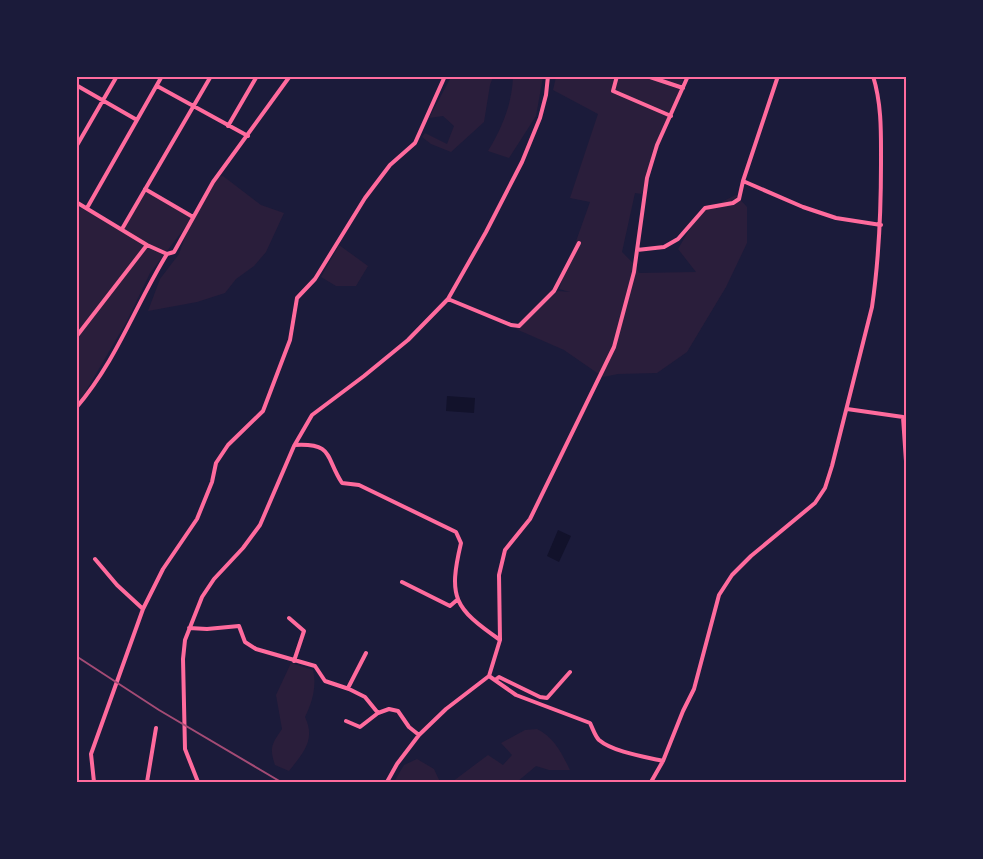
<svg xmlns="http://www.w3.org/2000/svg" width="983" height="859" viewBox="0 0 983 859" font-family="'Alegreya Sans',sans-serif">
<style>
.green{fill:#2a1e3b}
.water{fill:#12122b}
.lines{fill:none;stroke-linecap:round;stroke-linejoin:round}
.minor{stroke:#ff6b9d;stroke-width:4}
.rail{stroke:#a44b75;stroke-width:2}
.neatline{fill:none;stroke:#ff6b9d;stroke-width:2}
</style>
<rect width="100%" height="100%" fill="#1b1b3a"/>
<path class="green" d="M 451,77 L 493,77 L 490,85 L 484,122 L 451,152 L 431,144 L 422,137 L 425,133 L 447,144 L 454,126 L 443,116 L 429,118 Z
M 513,77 L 543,77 L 536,116 L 509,158 L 488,151 C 502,128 512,104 513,77 Z
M 556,77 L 684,77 L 642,194 L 635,193 L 622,252 L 635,265 L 639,273 L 696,272 L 678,249 L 699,213 L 736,195 L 747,207 L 747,243 L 726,287 L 687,352 L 657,373 L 618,374 L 603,377 L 564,350 L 516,329 L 558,291 L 570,292 L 559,289 L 590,202 L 570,198 L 598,114 L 553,90 Z
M 223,176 L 261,205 L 284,213 L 266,252 L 254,266 L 236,279 L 225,293 L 197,302 L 148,311 L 160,279 L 179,254 L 191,220 L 150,273 L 127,321 L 83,396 L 77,403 L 77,206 L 121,229 L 131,213 L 136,210 L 135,207 L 145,191 L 192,217 L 218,177 Z
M 339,245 L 368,266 L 356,286 L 336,286 L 321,277 Z
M 291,663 L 313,670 C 317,686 312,703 305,717 C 316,740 303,753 289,771 L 275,765 C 269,747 272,744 282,729 L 276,695 Z
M 537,729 C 554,737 562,754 570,770 L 549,770 L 536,766 L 517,782 L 452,782 L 488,755 L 503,765 L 512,755 L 501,743 L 525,730 Z
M 417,759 L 434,769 L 440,782 L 394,782 L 404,765 Z"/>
<path class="water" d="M 447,396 L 475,398 L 474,413 L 446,411 Z
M 558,530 L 571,536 L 559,562 L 547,556 Z"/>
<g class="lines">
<path class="minor" d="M 617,76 L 613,91 L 671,116
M 647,76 L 683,88
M 778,76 L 743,181 L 803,207 L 836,218 L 881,225
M 76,85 L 137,120
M 157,86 L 248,136
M 228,126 L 257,76
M 76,147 L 117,76
M 145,189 L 193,217
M 76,202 L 147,245 L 167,254
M 87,208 L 162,76
M 122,229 L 211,76
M 637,250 L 664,247 L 678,239 L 705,208 L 733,203 L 739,199 L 743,181
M 448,299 L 511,325 L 519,326 L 554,291 L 579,243
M 76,337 L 147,245
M 76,408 C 117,360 135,306 167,254 L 174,252 L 213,182 L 290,76
M 847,409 L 903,417 L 906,461
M 295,445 C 334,443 325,457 342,483 L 359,485 L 456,532 L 461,543 C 448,598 454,608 500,640
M 95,559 L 117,585 L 143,609
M 402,582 L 450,606 L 457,600
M 289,618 L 304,631 L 294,661
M 189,628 L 207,629 L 239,626 L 245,642 L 256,649 L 315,666 L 325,681 L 349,689 L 365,697 L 378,713 L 389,709 L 398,711 L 409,727 L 419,735
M 489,676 L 516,695 L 590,723 C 593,729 595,736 599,740 C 613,752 646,757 663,761
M 495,680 L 499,677 L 540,697 L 547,698 L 570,672
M 348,688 L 366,653
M 346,721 L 360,727 L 378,713
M 94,782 L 91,754 L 143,609 L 163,569 L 197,519 L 212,482 L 216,463 L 228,445 L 263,411 L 290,340 L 297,298 L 315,279 L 365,198 L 390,165 L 415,143 L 445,76
M 147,782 L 156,728
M 198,782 L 185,749 L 183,659 L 185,640 L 202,597 L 214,579 L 243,548 L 260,525 L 294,446 L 312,415 L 364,376 L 408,340 L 448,299 L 486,232 L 522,162 L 540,118 L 546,95 L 548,76
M 387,782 L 397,764 L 419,735 L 446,709 L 489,676 L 500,640 L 499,575 L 505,550 L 530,519 L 614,347 L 634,272 L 647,178 L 657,145 L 688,76
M 651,782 L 663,761 L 683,711 L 694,689 L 719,595 L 732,575 L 751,556 L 815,503 L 825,488 L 832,466 L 872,307 C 879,259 881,212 881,164 C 881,134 882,105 873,76"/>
<path class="rail" d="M 76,656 L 159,710 L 281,782"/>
</g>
<rect width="983" height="859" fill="none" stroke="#1b1b3a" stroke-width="156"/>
<rect x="78" y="78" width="827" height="703" class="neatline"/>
</svg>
